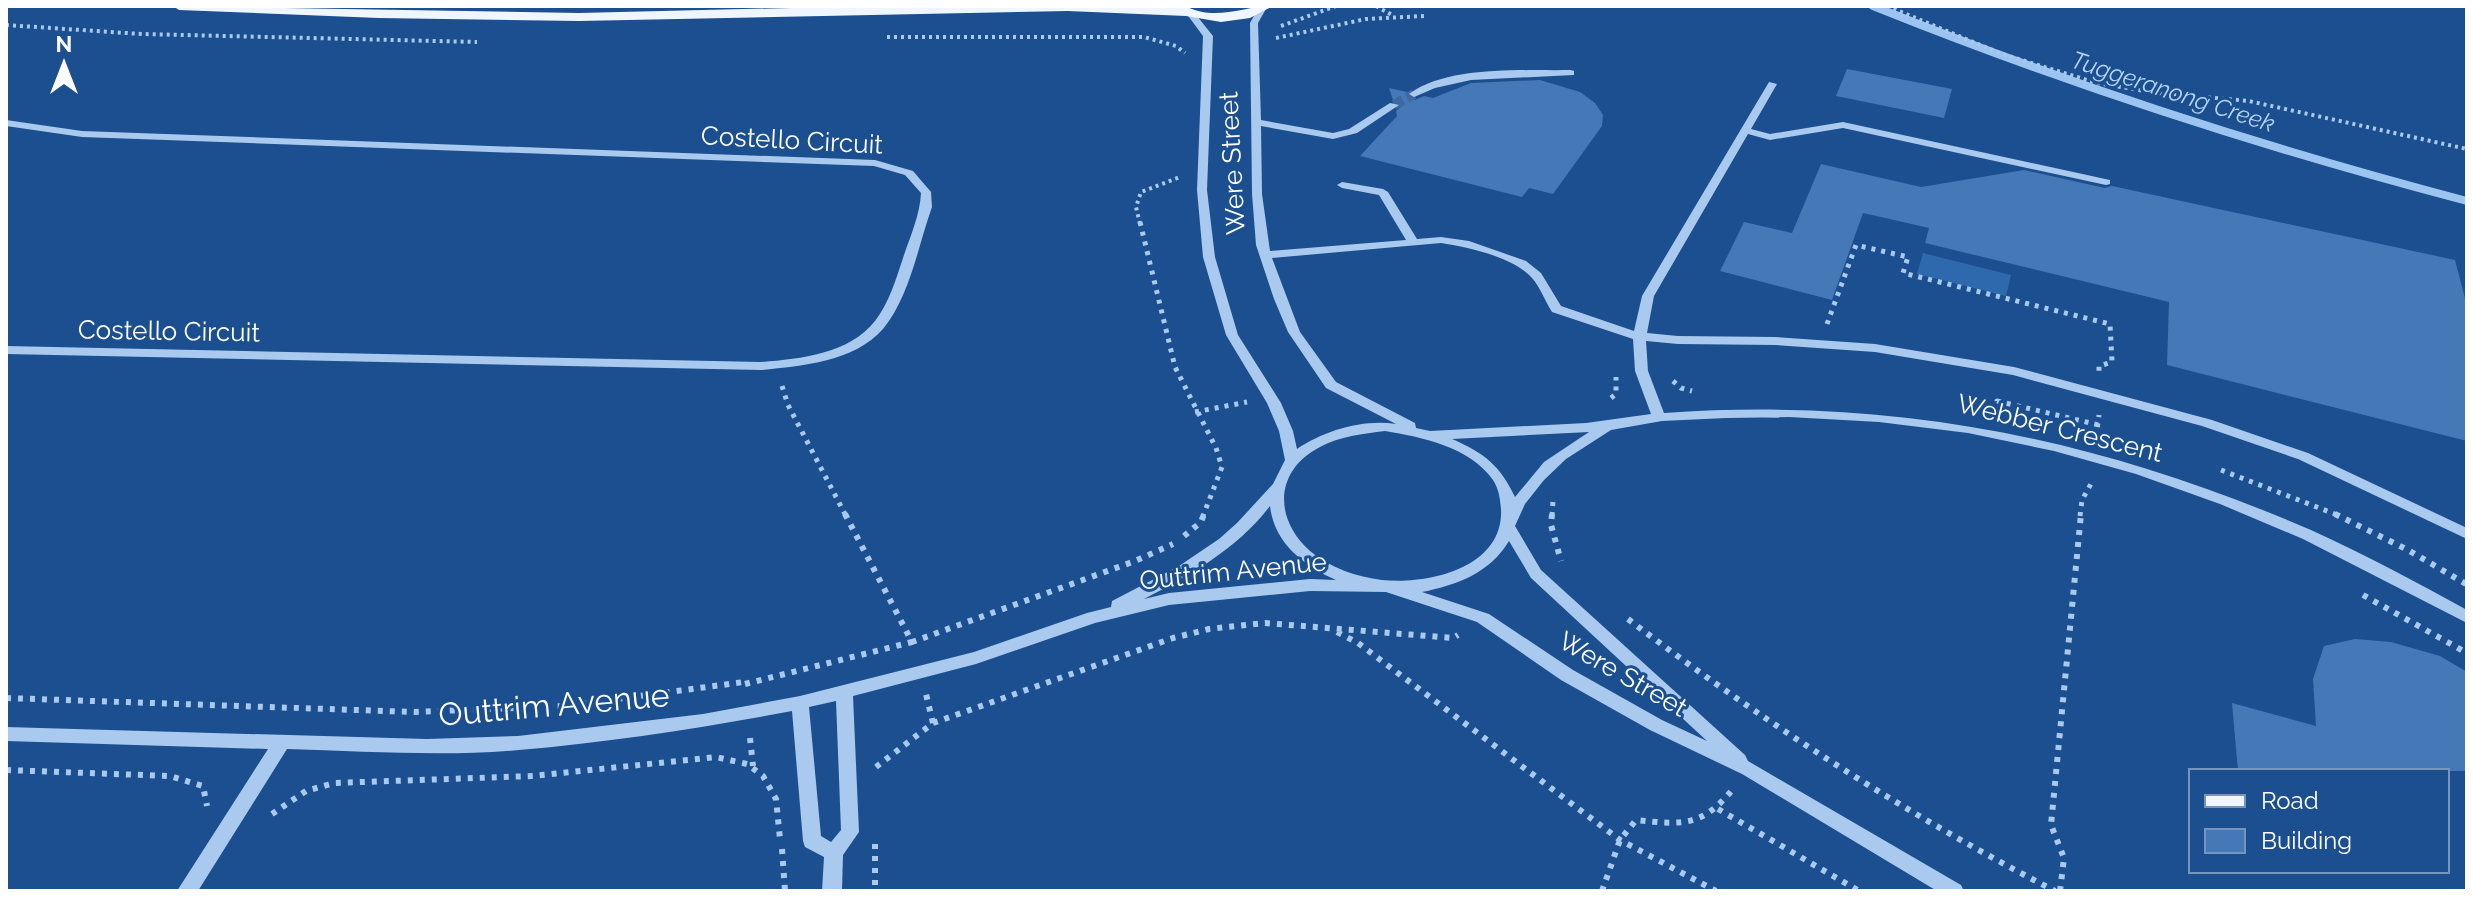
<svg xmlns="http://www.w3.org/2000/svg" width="2473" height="897" viewBox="0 0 2473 897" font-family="Raleway,sans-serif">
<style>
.green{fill:#2e69ad}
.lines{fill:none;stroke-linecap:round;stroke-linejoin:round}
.stream{stroke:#9cc4f0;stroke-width:8}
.building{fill:#4478b7}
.minor-tunnel{stroke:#3d69a0;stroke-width:10;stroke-dasharray:10 5;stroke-linecap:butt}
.path-far2{stroke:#a9c9ee;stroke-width:4;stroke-dasharray:3 4;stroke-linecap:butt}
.path-far1{stroke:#a9c9ee;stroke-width:5;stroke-dasharray:4 6;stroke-linecap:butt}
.path{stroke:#a9c9ee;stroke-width:6;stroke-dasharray:5 7;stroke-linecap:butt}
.minor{fill:#a9c9ee;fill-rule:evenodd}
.major{fill:#f0f6ff;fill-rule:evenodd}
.labels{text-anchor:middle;stroke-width:6;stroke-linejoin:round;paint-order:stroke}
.far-water-label{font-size:24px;font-style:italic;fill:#b5d3f5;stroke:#1b4f8f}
.street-label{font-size:26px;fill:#fff;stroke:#1b4f8f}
.near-street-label{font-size:32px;fill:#fff;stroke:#1b4f8f}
</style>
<rect width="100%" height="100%" fill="#1b4f8f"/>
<path class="green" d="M 1923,253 L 2011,275 L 2006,296 L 1917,274 Z"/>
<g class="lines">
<path class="stream" d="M 1873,6 C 2067,84 2265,148 2467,201"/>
</g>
<path class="building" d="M 1847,69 L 1952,89 L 1944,118 L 1836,96 Z
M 1540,80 L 1580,92 L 1595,103 L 1603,115 L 1602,126 L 1553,194 L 1529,188 L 1522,197 L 1360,156 L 1397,116 L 1396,111 L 1402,106 L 1393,100 L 1389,88 L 1407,92 L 1407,97 L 1415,100 L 1424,96 L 1433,98 L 1471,83 Z
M 1821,164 L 1921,187 L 2024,170 L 2105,188 L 2112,186 L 2455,260 L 2467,306 L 2467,441 L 2167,365 L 2169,302 L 1925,243 L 1929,228 L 1863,213 L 1832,300 L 1720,271 L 1744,222 L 1792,233 Z
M 2355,639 L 2391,642 L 2440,656 L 2467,672 L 2467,771 L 2238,771 L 2232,703 L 2316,726 L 2313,679 L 2324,646 Z"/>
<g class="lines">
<path class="minor-tunnel" d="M 1394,105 L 1414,94"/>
<path class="path-far2" d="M 1376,6 L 1392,15
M 1887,6 L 2002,54 L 2097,83 L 2157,93 L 2249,101 L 2467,149
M 6,25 L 141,34 L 477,42
M 1281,26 L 1336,6
M 887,37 L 1144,37 L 1176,46 L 1185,53
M 1276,38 L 1366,19 L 1424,16
M 1140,224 L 1136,207 L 1141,192 L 1180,177"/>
<path class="path-far1" d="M 1140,222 L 1175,367 L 1216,448 L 1222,467 L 1203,516
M 1827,324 L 1856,245 L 1908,257 L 1903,273 L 2110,324 L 2112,362 L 2099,366 L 2099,373
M 1673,381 L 1681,388 L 1692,391
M 782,386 L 788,405 L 846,516
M 1611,398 L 1616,394 L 1616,377
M 1998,411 L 1997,401 L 2099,425
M 1195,412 L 1247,402
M 2096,437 L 2099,415
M 2221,470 L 2340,516
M 1552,516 L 1553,501
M 2080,516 L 2082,500 L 2092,482"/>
<path class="path" d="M 845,514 L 912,642 L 1135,561 L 1173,544
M 1552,514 L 1551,525 L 1561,561
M 2335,514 L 2408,550 L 2466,584
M 1184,536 L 1201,522 L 1204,514
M 2363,595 L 2467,653
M 1628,619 C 1763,722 1904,813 2055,891
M 1337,632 L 1358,643 L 1620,840 L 1716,891
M 745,684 L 912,642
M 6,698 L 414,712 L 565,706 L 744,682
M 933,723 L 1173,638 L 1209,629 L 1265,623 L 1453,638 L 1458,635
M 750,738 L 753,766
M 876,767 L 933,723 L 926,694
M 6,770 L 170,776 L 203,786 L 207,806
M 1718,809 L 1859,891
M 272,814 L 306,791 L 334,783 L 533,776 L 716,757 L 747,764 L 763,776 L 776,799 L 780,839
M 875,844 L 875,891
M 782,849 L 785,891
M 1602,891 L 1620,840 L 1636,820 C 1682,825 1702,827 1733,789
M 2060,891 L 2064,858 L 2051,825 L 2081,514"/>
<path class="minor" d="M 1259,7 L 1266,9 L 1258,23 L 1261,120 L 1333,133 L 1349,129 L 1390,103 L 1399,105 L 1357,133 L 1333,139 L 1261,126 L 1262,194 L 1270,251 L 1406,240 L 1379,195 L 1342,188 L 1337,185 L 1342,182 L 1383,189 L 1388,192 L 1417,239 L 1441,237 L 1469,241 L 1526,261 L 1541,273 L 1561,306 L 1634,331 L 1642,296 L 1769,82 L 1777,84 L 1751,129 L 1770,134 L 1843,122 L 2110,180 L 2110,184 L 2106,185 L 1843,128 L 1770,140 L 1748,134 L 1654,296 L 1647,333 L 1678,336 L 1775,337 L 1875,344 L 2014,367 L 2212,420 L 2308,453 L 2467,528 L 2467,539 L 2298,459 L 2202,426 L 2013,375 L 1875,352 L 1775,345 L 1678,344 L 1646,341 L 1648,371 L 1664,413 C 1897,397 2097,438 2311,530 C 2364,554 2416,582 2467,610 L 2467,623 L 2303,539 L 2220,504 L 2136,474 L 2054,451 L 1968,433 L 1879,422 L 1789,417 L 1726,418 L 1662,421 L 1611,430 L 1566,459 L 1544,480 L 1525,504 L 1515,526 L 1541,570 L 1745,755 L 1748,761 L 1961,885 L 1964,891 L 1937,891 L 1742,774 L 1650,730 L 1561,680 L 1477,622 L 1386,592 L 1310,591 L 1169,605 L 1095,623 L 976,664 L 853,696 L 859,832 L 843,855 L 842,891 L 822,891 L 824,857 L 805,847 L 803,841 L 792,711 C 702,728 611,742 519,750 C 442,757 364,751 287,749 L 198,891 L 177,891 L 268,749 L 6,741 L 6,727 L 427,739 L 518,736 L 703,714 L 800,696 L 974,652 L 1087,613 L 1111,607 L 1112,601 L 1179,566 L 1219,539 L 1237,523 L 1273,484 L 1285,460 L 1279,431 L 1267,403 L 1226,335 L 1203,257 L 1197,190 L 1203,36 L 1186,13 L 1187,11 L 1193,11 L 1213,36 L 1207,190 L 1215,257 L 1238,335 L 1281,403 L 1293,431 L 1297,449 C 1324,431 1362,419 1396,424 L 1326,388 L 1288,332 L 1274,299 L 1256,245 L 1252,194 L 1250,23 ZM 1441,243 C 1467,247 1514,257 1532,278 C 1540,287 1545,301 1552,312 L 1633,339 L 1635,371 L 1651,414 L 1586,423 L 1430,431 L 1416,428 L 1415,423 L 1336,382 L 1300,332 L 1272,258 ZM 1385,431 C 1422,437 1470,447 1493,480 C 1499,489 1500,499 1501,509 C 1504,568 1428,585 1382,580 C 1357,577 1330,568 1310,551 C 1273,518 1275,470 1320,447 C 1340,436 1363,434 1385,431 ZM 1589,432 L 1544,462 L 1515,497 C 1500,465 1484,453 1452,439 ZM 1270,506 C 1274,543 1304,566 1336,580 L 1310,579 L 1169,593 L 1144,599 C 1191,575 1238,548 1270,506 ZM 1509,541 L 1531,578 L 1707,741 L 1662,720 L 1573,670 L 1489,614 L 1422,592 C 1457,585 1490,573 1509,541 ZM 836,701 L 841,830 L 831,842 L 821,836 L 809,707 Z
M 1571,70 L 1574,71 L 1574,75 L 1471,80 L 1435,88 L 1414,97 L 1409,94 C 1449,65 1523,71 1571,70 Z
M 6,120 L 82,131 L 875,160 L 913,171 L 931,192 L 932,207 C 918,246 910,296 883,329 C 854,362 801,366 761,370 L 6,354 L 6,346 L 761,362 C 800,359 849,354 875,321 C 889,303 896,279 903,258 C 910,237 920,215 921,193 L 905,175 L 874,166 L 82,137 L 6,126 Z"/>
<path class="major" d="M 173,6 L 579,13 L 872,6 L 1185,6 C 1216,22 1242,6 1273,6 L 1250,18 L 1221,22 L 1186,16 L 1068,11 L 579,21 L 379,18 L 179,10 Z"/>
</g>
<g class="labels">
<g class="far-water-label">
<text transform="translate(2173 92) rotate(18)" y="8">Tuggeranong Creek</text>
</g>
<g class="street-label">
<text transform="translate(792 140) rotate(3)" y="9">Costello Circuit</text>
<text transform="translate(1232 163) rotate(-93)" y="9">Were Street</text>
<text transform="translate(169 331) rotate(1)" y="9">Costello Circuit</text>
<text transform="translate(2060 428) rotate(14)" y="9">Webber Crescent</text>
<text transform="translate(1233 571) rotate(-6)" y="9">Outtrim Avenue</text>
<text transform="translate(1623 674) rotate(30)" y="9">Were Street</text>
</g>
<g class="near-street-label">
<text transform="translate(554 705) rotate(-5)" y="11">Outtrim Avenue</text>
</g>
</g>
<rect width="2473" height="897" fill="none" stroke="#ffffff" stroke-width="16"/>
<rect x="2189" y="769" width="260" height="104" fill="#1b4f8f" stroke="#7695bc" stroke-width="2"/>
<rect x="2205" y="795" width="40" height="12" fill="#f0f6ff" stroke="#7695bc" stroke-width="2"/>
<text x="2261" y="809" font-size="24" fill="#ffffff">Road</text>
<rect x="2205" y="829" width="40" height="24" fill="#4478b7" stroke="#7695bc" stroke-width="2"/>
<text x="2261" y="849" font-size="24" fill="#ffffff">Building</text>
<g transform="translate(64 64)" stroke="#1b4f8f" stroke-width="6" paint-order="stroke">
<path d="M0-6L14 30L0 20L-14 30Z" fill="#ffffff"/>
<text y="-12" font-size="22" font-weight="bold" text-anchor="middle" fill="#ffffff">N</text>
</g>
</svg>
